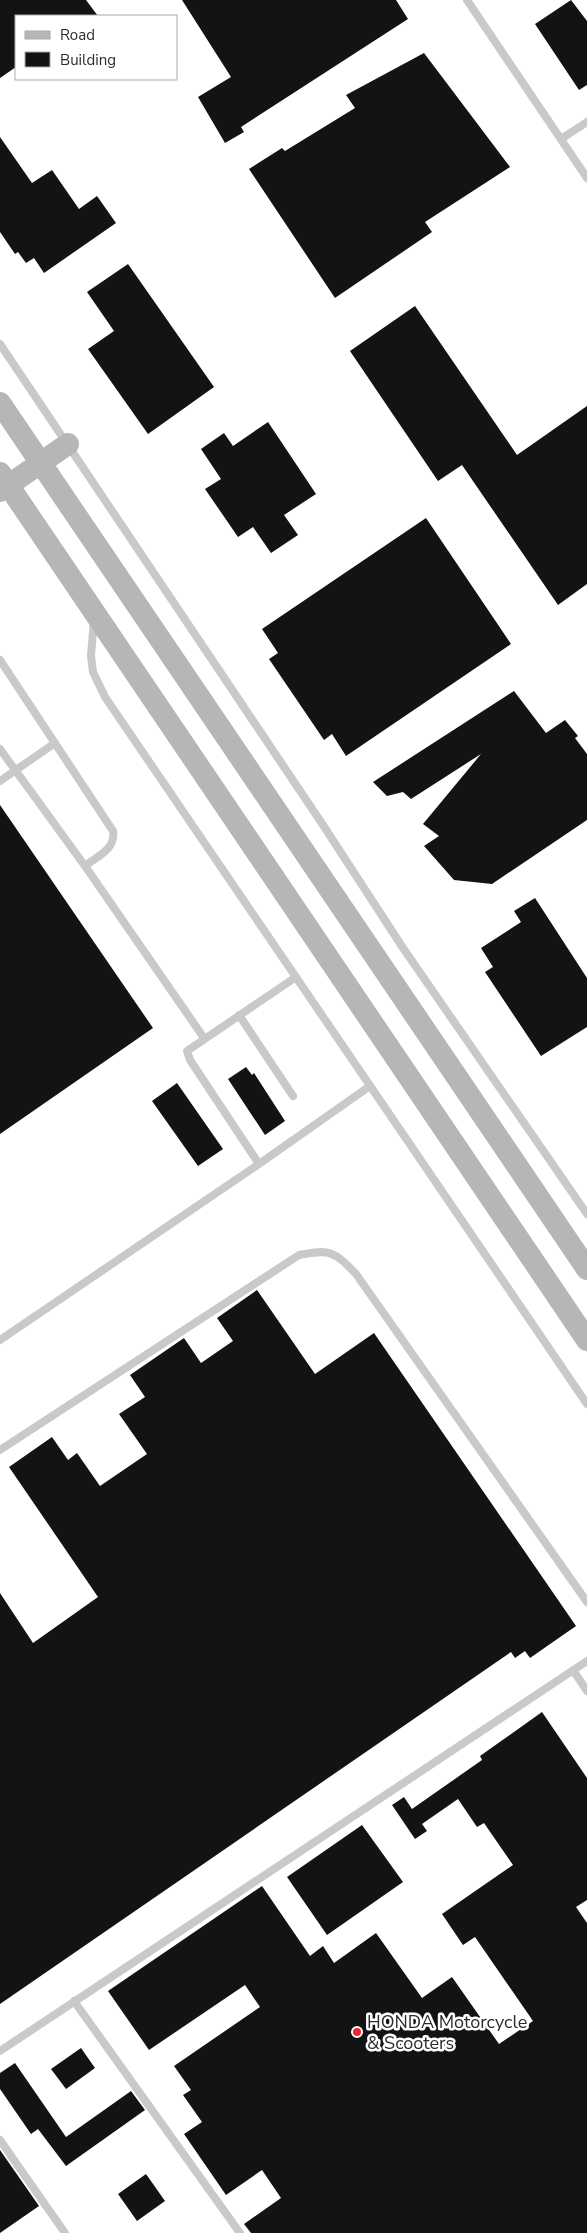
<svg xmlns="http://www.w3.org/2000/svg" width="587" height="2233" viewBox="0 0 587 2233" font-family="'Nunito Sans',sans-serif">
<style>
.building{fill:#131313}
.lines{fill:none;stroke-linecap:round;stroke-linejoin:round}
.lane{stroke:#c9c9c9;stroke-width:8}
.secondary{stroke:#b6b6b6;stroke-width:22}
.poi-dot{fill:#ee2433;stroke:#fff;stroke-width:2}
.labels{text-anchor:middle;stroke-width:5;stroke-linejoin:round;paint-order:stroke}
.poi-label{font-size:18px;fill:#2c2c2c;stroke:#fff;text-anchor:start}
</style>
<rect width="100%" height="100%" fill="#fff"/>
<path class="building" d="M 0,0 L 86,0 L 98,16 L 16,16 L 16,67 L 0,78 Z
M 182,0 L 396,0 L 408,19 L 241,127 L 244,132 L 225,143 L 198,97 L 231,77 Z
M 571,0 L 587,21 L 587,85 L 579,90 L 535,24 Z
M 424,53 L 510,167 L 425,222 L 432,232 L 335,298 L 249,169 L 282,148 L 285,151 L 355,108 L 346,95 Z
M 0,137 L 32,183 L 52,170 L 79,209 L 97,196 L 116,223 L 44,273 L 34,258 L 26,263 L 18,252 L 15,254 L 0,232 Z
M 128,264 L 214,387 L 148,434 L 88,349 L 114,331 L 87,292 Z
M 415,306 L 517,455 L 587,406 L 587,584 L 558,605 L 462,465 L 438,481 L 350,351 Z
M 268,422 L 316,494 L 284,515 L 298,535 L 271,553 L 253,527 L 238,537 L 205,489 L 221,479 L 201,449 L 224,433 L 233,446 Z
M 426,518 L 511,644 L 346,756 L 332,734 L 324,740 L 269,659 L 278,653 L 262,629 Z
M 514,691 L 546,733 L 565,720 L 578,736 L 575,738 L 587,754 L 587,820 L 492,884 L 454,880 L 424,846 L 439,836 L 423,824 L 481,754 L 411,799 L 403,792 L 387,796 L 373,782 Z
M 0,805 L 153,1028 L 0,1134 Z
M 535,898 L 587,978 L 587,1027 L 541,1056 L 485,972 L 493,967 L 481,948 L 521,922 L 514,911 Z
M 246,1067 L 252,1075 L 254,1073 L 285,1121 L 265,1135 L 228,1079 Z
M 177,1083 L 223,1149 L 198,1166 L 152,1101 Z
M 257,1290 L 315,1374 L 374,1333 L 576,1626 L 530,1658 L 525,1651 L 515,1658 L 511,1652 L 0,2004 L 0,1593 L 33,1643 L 98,1597 L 9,1467 L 52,1437 L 68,1460 L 77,1453 L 100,1486 L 147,1454 L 119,1414 L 145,1397 L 130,1375 L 184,1338 L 201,1363 L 233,1341 L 217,1318 Z
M 542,1712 L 587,1778 L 587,1900 L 576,1907 L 587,1923 L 587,2233 L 251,2233 L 244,2224 L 281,2198 L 262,2170 L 226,2195 L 184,2134 L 202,2122 L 183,2095 L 191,2090 L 174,2066 L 260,2007 L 245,1985 L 149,2050 L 108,1991 L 262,1886 L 310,1956 L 323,1946 L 334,1963 L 376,1933 L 422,1998 L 452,1977 L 499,2044 L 533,2021 L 475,1937 L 463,1945 L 442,1914 L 513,1865 L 484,1823 L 477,1827 L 458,1799 L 422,1824 L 427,1831 L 415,1839 L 392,1805 L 404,1797 L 412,1809 L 482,1760 L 480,1756 Z
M 362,1825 L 403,1882 L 327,1935 L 287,1877 Z
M 81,2048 L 95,2068 L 66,2089 L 51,2069 Z
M 15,2063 L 66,2137 L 131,2091 L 145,2110 L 66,2166 L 38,2129 L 31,2134 L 0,2089 L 0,2073 Z
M 0,2150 L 39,2206 L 0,2233 Z
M 146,2174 L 165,2201 L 137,2221 L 118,2194 Z"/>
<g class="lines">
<path class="lane" d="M 467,0 L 587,178
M 561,139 L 587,122
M 0,344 L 323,825 L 403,948 L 587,1214
M 94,620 L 91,656 L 93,672 L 105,697 L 587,1404
M 0,660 L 113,831 C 116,849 98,856 85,866
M 0,749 L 85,866 L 204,1038
M 0,781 L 55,743
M 239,1015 L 293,1096
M 259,1164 L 370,1086
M 0,1340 L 259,1164 L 190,1060 L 187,1051 L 296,977
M 0,1450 L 299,1255 C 330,1249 334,1251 356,1274 L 587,1602
M 573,1670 L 587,1691
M 74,2001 L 240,2233
M 0,2051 L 587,1661
M 0,2140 L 65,2233"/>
<path class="secondary" d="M 0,403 L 587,1269
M 0,473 L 587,1340
M 0,491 L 68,444"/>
</g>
<circle class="poi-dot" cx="357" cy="2032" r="5"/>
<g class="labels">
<g class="poi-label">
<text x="367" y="2028">HONDA Motorcycle<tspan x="367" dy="21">&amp; Scooters</tspan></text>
</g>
</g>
<rect x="15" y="15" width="162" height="65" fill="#ffffff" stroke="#ababab"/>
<rect x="25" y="31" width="25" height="8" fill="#b6b6b6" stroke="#ababab"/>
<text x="60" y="40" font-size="15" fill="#2c2c2c">Road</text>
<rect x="25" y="52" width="25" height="15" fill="#131313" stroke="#ababab"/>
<text x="60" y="65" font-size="15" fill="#2c2c2c">Building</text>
</svg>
